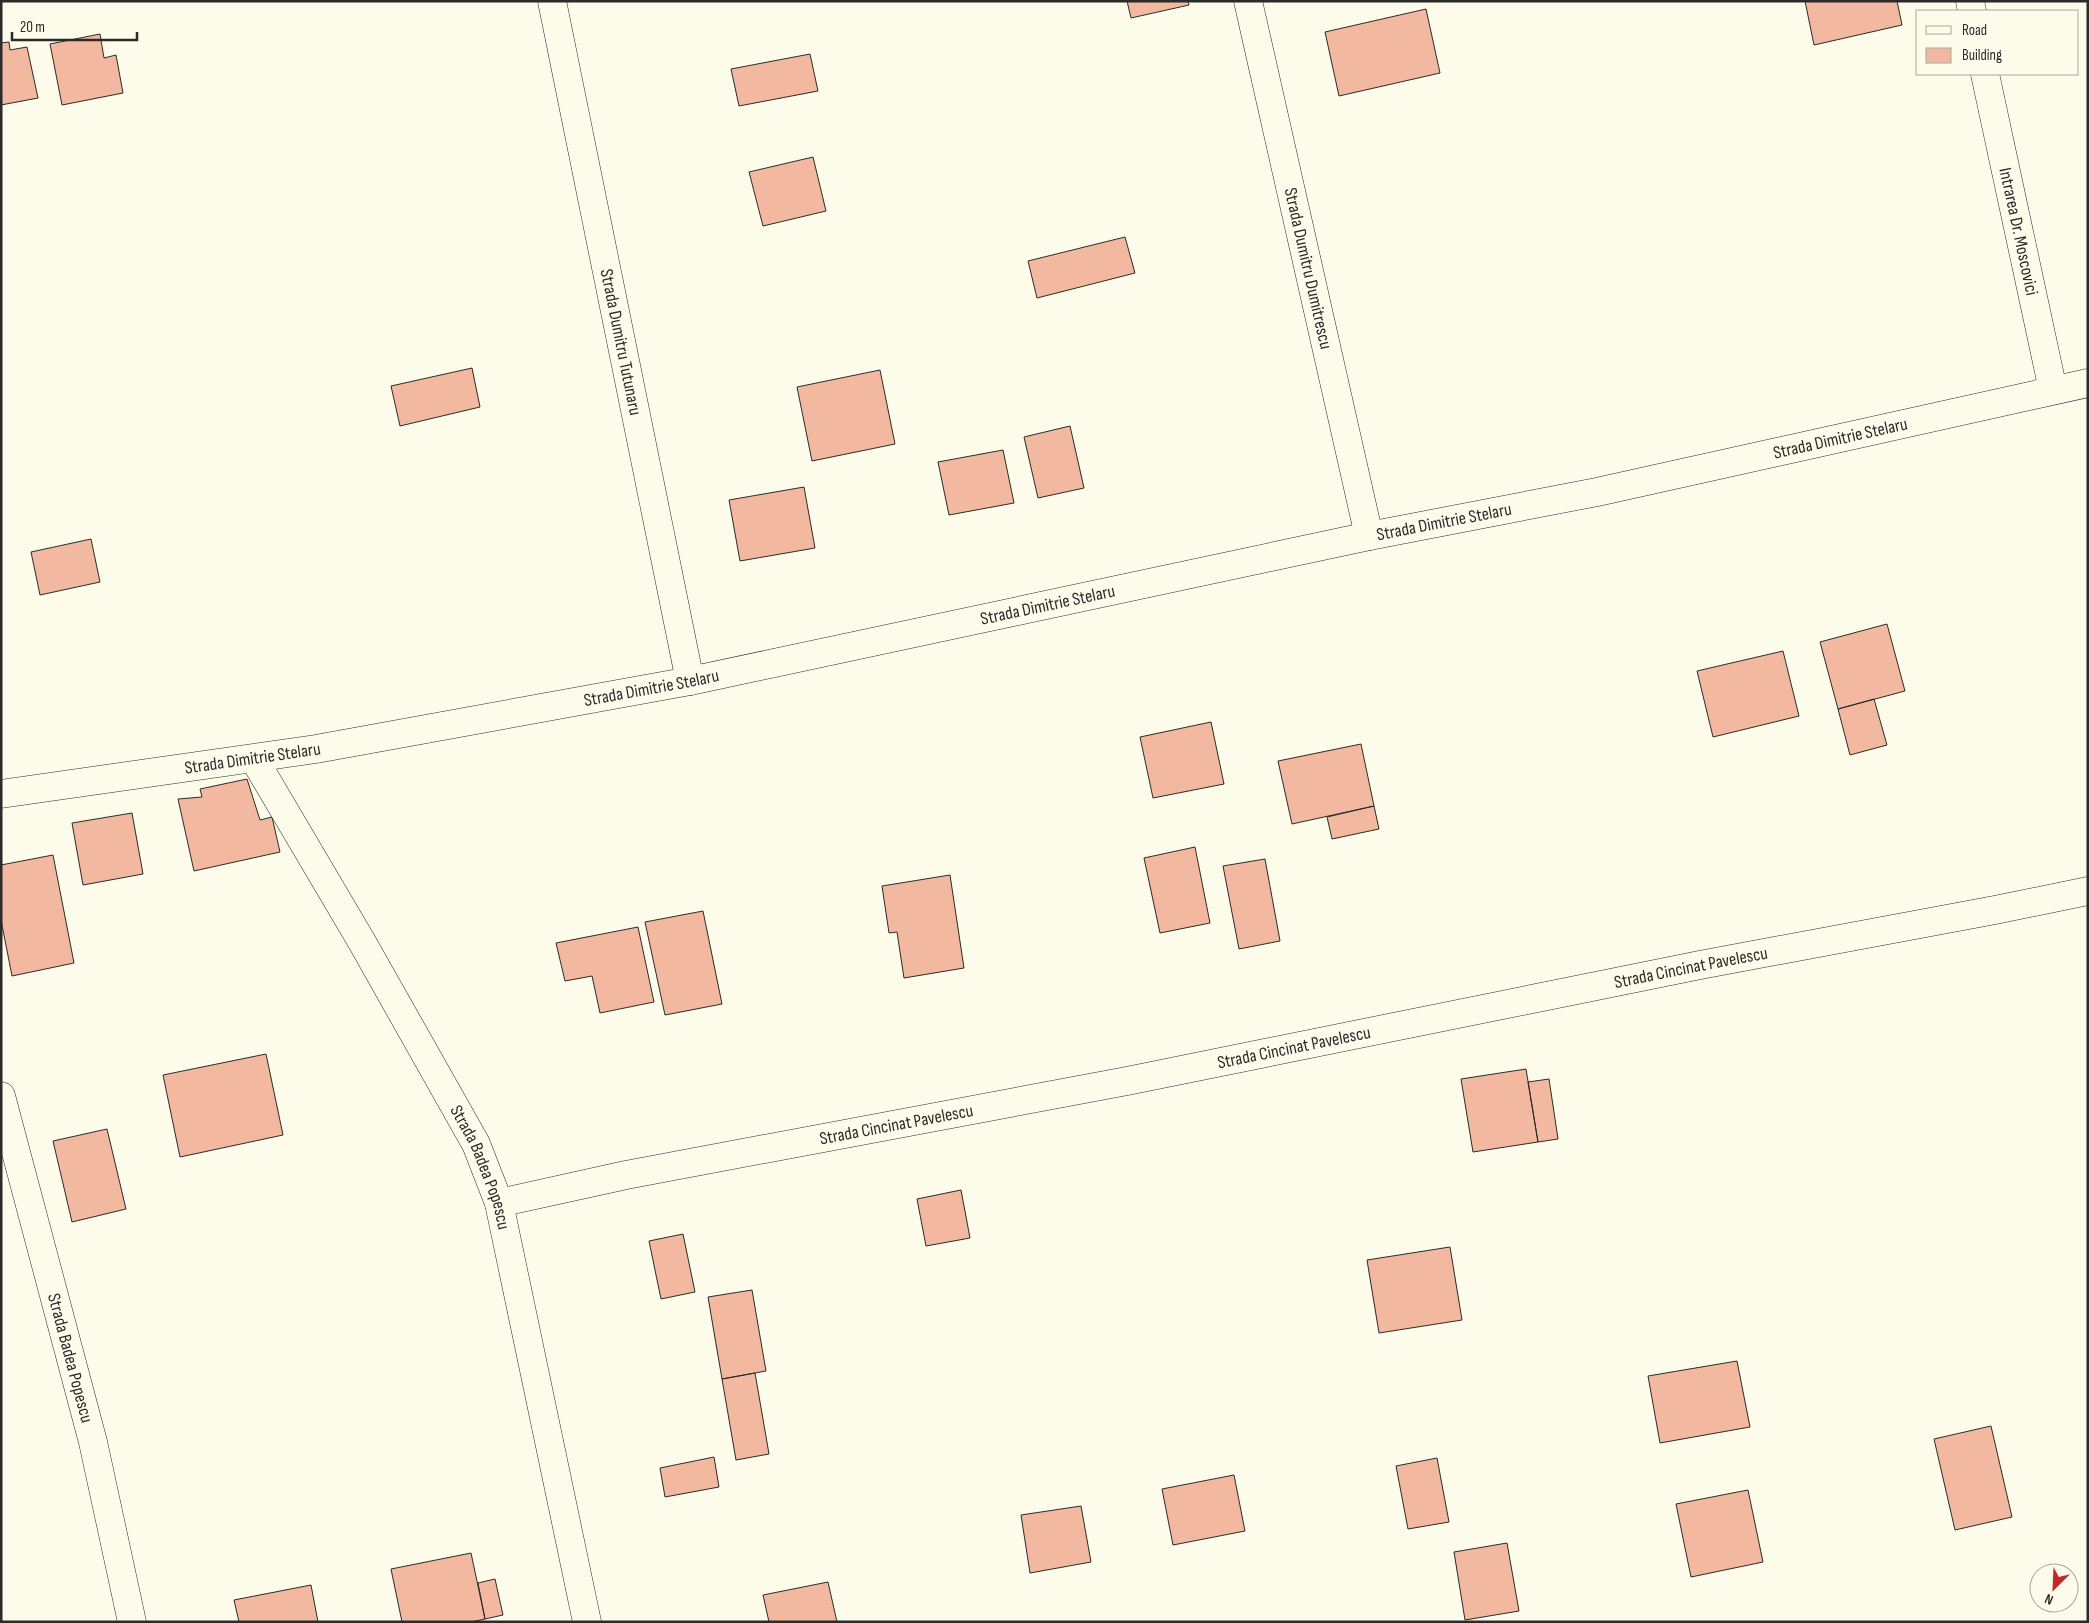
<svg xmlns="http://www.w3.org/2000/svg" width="2089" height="1623" viewBox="0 0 2089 1623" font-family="'Sofia Sans Condensed',sans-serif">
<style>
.building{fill:#f2b8a0;stroke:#2b2b2b}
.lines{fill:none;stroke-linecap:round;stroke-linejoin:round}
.minor-casing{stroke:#2b2b2b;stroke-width:29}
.minor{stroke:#fdfbea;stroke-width:28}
.labels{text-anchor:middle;stroke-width:4;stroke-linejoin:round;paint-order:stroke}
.street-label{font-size:18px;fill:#2b2b2b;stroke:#fdfbea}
</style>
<rect width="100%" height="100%" fill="#fdfbea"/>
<path class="building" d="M 1127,1 L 1188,1 L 1189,5 L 1131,18 Z
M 1805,1 L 1897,1 L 1902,25 L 1814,45 Z
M 1426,9 L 1440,73 L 1339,96 L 1325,32 Z
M 100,34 L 104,58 L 116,55 L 123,93 L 62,105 L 50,44 Z
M 9,42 L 10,50 L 27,47 L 38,98 L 1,105 L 1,43 Z
M 810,54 L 818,91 L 739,106 L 731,69 Z
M 813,157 L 826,211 L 763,226 L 749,172 Z
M 1125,237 L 1135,273 L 1037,298 L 1028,261 Z
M 472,368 L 480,407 L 400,426 L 391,386 Z
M 880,370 L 895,444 L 812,461 L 797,387 Z
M 1070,426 L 1084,488 L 1038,498 L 1024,437 Z
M 1003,450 L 1014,503 L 949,515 L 938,462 Z
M 804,487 L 815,548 L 740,561 L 729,500 Z
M 91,539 L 100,582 L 40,595 L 31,552 Z
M 1887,624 L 1905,691 L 1838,709 L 1820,642 Z
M 1783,651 L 1799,716 L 1713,737 L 1697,671 Z
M 1874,699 L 1887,745 L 1850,755 L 1838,709 Z
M 1211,722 L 1224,784 L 1153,798 L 1140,737 Z
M 1361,744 L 1374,806 L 1292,824 L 1278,761 Z
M 247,779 L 260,820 L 272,817 L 280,852 L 194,871 L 178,799 L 202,797 L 200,789 Z
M 1374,806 L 1379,829 L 1332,839 L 1327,817 Z
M 132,813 L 143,874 L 83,885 L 72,823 Z
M 1195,847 L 1210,923 L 1160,933 L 1144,858 Z
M 53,855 L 74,963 L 12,976 L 1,920 L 1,865 Z
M 1265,859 L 1280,941 L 1239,949 L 1223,866 Z
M 950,875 L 964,968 L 904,978 L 897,932 L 889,933 L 882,886 Z
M 703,911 L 722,1004 L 665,1015 L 645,922 Z
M 638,927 L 654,1002 L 600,1013 L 592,976 L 565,981 L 556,943 Z
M 266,1054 L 283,1135 L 180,1157 L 163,1075 Z
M 1526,1069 L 1538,1142 L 1473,1152 L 1461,1079 Z
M 1549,1079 L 1558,1139 L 1538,1142 L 1528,1082 Z
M 107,1129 L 126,1209 L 72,1222 L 53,1141 Z
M 961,1190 L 970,1238 L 926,1246 L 917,1199 Z
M 683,1234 L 695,1292 L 661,1299 L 649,1241 Z
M 1450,1247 L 1462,1320 L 1379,1333 L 1367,1260 Z
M 752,1290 L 766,1371 L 722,1379 L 708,1297 Z
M 1737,1361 L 1750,1427 L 1660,1443 L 1648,1376 Z
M 755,1373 L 769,1454 L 736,1460 L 722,1379 Z
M 1991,1426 L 2012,1517 L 1955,1530 L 1934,1439 Z
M 714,1457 L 719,1487 L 665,1497 L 660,1468 Z
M 1437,1458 L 1449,1522 L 1408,1529 L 1396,1466 Z
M 1234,1475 L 1245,1531 L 1173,1545 L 1162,1489 Z
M 1748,1490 L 1763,1562 L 1691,1577 L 1676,1504 Z
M 1081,1506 L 1091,1562 L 1030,1573 L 1021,1515 Z
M 1507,1543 L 1519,1611 L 1465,1620 L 1454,1552 Z
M 471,1553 L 485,1619 L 471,1622 L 402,1622 L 391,1569 Z
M 495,1579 L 503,1615 L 485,1619 L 478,1583 Z
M 828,1582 L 837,1622 L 769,1622 L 763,1595 Z
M 311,1585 L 318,1622 L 239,1622 L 234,1600 Z"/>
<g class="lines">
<g class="minor-casing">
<g id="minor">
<path id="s1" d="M 552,1 L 690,681"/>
<path id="s2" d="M 1248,1 L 1369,536"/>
<path d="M 1970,1 L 1972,11"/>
<path id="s3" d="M 1985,74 L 2053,390"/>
<path id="s4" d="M 254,759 L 362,942 L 476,1144 L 499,1203 L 587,1622"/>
<path id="s5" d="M 1,794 L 316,749 L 690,681 L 1369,536 L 1597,492 L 2088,383"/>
<path id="s6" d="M 1,1096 L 93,1442 L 132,1622"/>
<path id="s7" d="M 499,1203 L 626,1175 L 1127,1081 L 1700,965 L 1995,910 L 2088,891"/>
</g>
</g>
<use href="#minor" class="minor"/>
</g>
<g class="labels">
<g class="street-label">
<text dy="6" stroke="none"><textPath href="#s3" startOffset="161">Intrarea Dr. Moscovici</textPath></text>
<text dy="6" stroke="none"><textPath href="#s2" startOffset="274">Strada Dumitru Dumitrescu</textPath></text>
<text dy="6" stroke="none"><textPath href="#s1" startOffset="348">Strada Dumitru Tutunaru</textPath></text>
<text dy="6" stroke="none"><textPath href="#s5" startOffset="1874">Strada Dimitrie Stelaru</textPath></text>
<text dy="6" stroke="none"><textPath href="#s5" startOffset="1469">Strada Dimitrie Stelaru</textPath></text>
<text dy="6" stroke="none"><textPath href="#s5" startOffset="1064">Strada Dimitrie Stelaru</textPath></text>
<text dy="6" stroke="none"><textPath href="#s5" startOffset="659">Strada Dimitrie Stelaru</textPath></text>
<text dy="6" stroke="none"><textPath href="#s5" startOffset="254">Strada Dimitrie Stelaru</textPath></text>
<text dy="6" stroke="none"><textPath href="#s7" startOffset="1215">Strada Cincinat Pavelescu</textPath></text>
<text dy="6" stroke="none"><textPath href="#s7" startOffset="810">Strada Cincinat Pavelescu</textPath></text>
<text dy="6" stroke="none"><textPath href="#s7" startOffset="405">Strada Cincinat Pavelescu</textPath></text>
<text dy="6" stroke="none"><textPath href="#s4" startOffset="468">Strada Badea Popescu</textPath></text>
<text dy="6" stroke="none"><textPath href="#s6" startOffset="271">Strada Badea Popescu</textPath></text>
</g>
</g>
<rect width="2089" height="1623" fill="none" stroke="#2b2b2b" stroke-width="5"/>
<rect x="1916" y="10" width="162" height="65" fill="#fdfbea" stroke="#a9a89e"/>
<rect x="1926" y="26" width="25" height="8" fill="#fdfbea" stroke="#a9a89e"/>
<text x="1962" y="35" font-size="15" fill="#2b2b2b">Road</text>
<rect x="1926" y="48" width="25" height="15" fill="#f2b8a0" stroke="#a9a89e"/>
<text x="1962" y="60" font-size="15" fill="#2b2b2b">Building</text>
<g transform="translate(2054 1588) rotate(204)"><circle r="24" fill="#fdfbea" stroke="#a9a89e"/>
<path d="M0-4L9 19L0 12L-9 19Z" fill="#c62828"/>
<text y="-8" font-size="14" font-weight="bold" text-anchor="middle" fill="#2b2b2b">N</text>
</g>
<path d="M12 32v8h125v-8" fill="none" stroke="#2b2b2b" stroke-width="2.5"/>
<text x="20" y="32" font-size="15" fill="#2b2b2b" stroke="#fdfbea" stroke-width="4" paint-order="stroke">20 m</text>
</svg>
